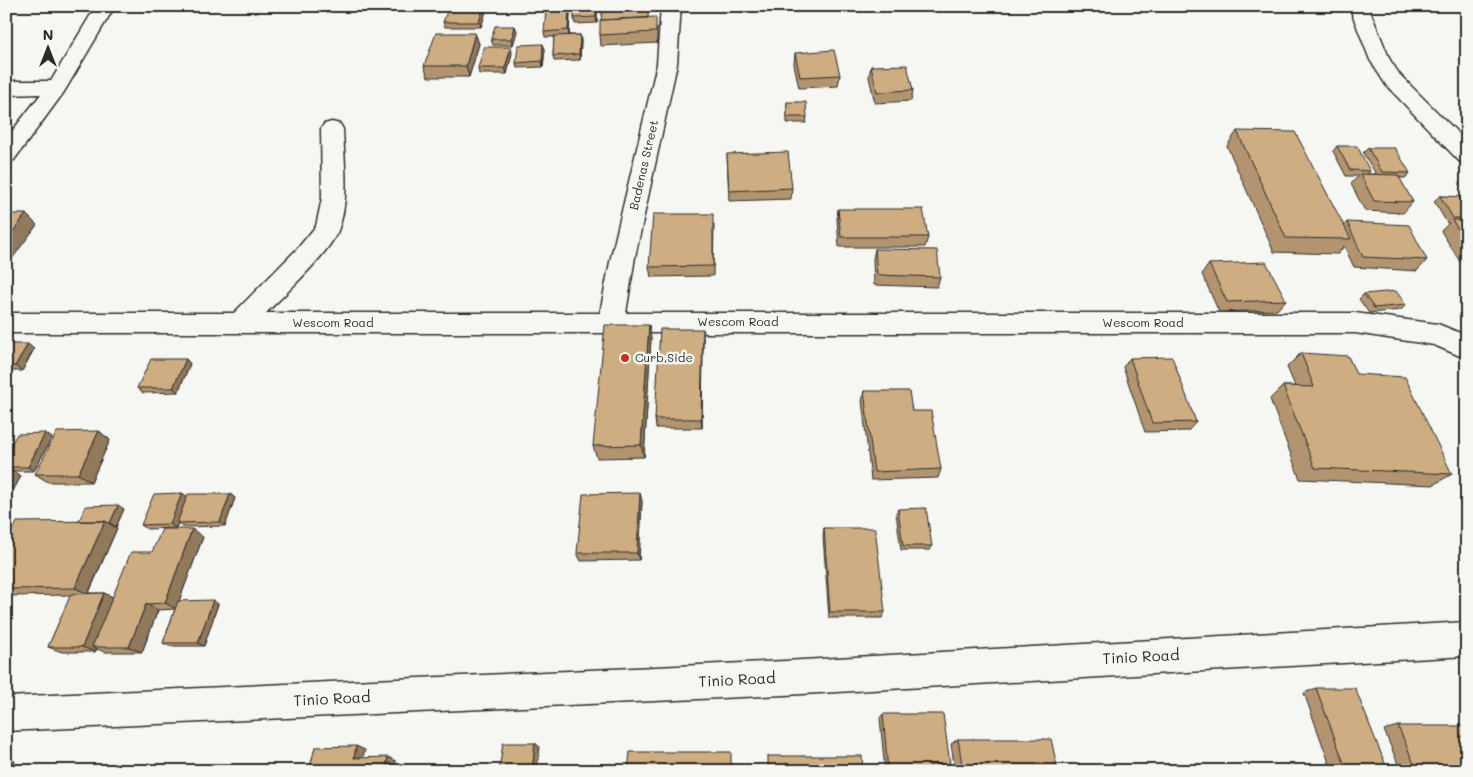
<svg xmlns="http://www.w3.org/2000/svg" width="1473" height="777" viewBox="0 0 1473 777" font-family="Mali,sans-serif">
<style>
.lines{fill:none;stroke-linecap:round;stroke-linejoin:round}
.street-casing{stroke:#2b2b2b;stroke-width:3}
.street{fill:#f6f6f2;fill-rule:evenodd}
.wall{fill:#b29570;stroke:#2b2b2b}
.shaded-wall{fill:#91795b;stroke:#2b2b2b}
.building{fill:#cfad82;stroke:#2b2b2b}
.poi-dot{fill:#c8321e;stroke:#f6f6f2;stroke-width:2}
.labels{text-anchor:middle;stroke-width:5;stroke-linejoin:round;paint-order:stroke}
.street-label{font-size:12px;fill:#2b2b2b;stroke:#f6f6f2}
.poi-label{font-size:12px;fill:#2b2b2b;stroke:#f6f6f2;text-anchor:start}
.near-street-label{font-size:15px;fill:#2b2b2b;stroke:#f6f6f2}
</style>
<rect width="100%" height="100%" fill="#f6f6f2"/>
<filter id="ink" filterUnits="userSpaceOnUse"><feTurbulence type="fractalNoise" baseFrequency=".02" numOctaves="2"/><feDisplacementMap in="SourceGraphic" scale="10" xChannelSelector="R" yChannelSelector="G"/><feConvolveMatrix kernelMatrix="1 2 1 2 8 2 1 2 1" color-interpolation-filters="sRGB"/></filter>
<g filter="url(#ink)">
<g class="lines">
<g class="street-casing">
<path id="street" d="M 96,6 L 115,6 L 64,92 L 14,160 L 6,163 L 6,139 L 41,94 L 6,95 L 6,81 L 51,81 Z
M 661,6 L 681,6 L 677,64 L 635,257 L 626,313 L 1355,313 L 1438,324 L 1467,336 L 1467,359 L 1434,345 L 1355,333 L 6,333 L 6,313 L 234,313 L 297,249 L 316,226 L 322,198 L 321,129 L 324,124 L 332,122 L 340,124 L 343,129 C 344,161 350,197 339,228 C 331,252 285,294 266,313 L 600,313 L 611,257 L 657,64 Z
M 1349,6 L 1368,6 L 1390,60 L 1400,75 L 1467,142 L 1467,164 L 1459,161 L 1386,85 L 1370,60 Z
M 1467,622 L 1467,656 L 785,695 L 6,731 L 6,697 L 785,661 Z"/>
</g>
<use href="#street" class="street"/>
</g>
<path class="wall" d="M 488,6 L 517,6 L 517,7 L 488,9 Z
M 575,6 L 597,6 L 597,23 L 575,24 L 574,18 Z
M 605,6 L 647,6 L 648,18 L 657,28 L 657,43 L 601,46 L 600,35 L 601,20 L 606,12 Z
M 486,11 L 481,27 L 445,27 L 443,22 Z
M 570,14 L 569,35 L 580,35 L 581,41 L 580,60 L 554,61 L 553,56 L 554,37 L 545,37 L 544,32 Z
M 517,31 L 513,45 L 493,45 L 491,39 Z
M 475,33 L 479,44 L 469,77 L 428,77 L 424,66 Z
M 545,49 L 543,67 L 517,68 L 516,63 Z
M 512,53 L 507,74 L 479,74 L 478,68 Z
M 795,53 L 840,75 L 838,86 L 799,88 L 794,64 Z
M 871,66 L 913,90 L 911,101 L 875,103 L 869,77 Z
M 787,102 L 807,117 L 806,123 L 787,123 Z
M 1237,131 L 1344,226 L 1347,222 L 1427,260 L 1417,271 L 1354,267 L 1344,246 L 1338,254 L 1274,252 L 1227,146 Z
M 1337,146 L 1370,171 L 1368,174 L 1376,174 L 1363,153 L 1368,148 L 1410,173 L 1405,178 L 1399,178 L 1413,202 L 1403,213 L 1365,211 L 1351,184 L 1358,176 L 1346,176 L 1333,151 Z
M 727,154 L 792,188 L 791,199 L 729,201 Z
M 1440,196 L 1467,197 L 1467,270 L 1465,270 L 1441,231 L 1449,223 L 1447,223 L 1434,201 Z
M 838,209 L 928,237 L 925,247 L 839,247 L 837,219 Z
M 714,224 L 713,276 L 651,277 L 649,267 Z
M 875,249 L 940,277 L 937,287 L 874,285 L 873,259 Z
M 1209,264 L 1286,300 L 1277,310 L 1219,312 L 1202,274 Z
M 1364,294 L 1406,305 L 1401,310 L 1369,313 L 1359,299 Z
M 651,338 L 644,457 L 597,458 L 593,446 Z
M 703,338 L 702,428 L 656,428 L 655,419 Z
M 6,344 L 34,349 L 22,371 L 6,371 Z
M 1301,353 L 1356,374 L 1452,474 L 1433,485 L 1300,479 L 1270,399 L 1283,386 L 1295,386 L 1287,367 Z
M 1130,358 L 1196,422 L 1188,431 L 1145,432 L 1123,367 Z
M 186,359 L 190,364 L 178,392 L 143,393 L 137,388 Z
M 864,391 L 912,411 L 941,469 L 938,478 L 871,480 L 862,400 Z
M 99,431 L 110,440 L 91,482 L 48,482 L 35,474 Z
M 52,438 L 34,471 L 12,471 L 21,476 L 6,504 L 6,453 Z
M 182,493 L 187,497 L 230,494 L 235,498 L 225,526 L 183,527 L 178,523 L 176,528 L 147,529 L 141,525 Z
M 642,501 L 639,560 L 581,561 L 577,553 Z
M 124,509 L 116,527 L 115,527 L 117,528 L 89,593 L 104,593 L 112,597 L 152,552 L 203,537 L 179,601 L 218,604 L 204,646 L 169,646 L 163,643 L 175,609 L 158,610 L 142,652 L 105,652 L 97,649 L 95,652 L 62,652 L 48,647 L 71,595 L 6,596 L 6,543 L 79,521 Z
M 898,509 L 932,546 L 930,550 L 901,550 L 896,513 Z
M 824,528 L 885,612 L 882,618 L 829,618 L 823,536 Z
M 1316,688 L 1388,771 L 1332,771 L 1304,693 Z
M 883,714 L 950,764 L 945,768 L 931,768 L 931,771 L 885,771 L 880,718 Z
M 1398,726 L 1467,771 L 1401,771 L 1384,730 Z
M 958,739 L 1058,771 L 955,771 L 951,744 Z"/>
<path class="shaded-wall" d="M 484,6 L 486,11 L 481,27 L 479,22 Z
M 596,6 L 597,6 L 597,23 L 596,17 Z
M 569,8 L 570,14 L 569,36 L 568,30 Z
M 515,26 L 517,31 L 513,45 L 512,39 Z
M 475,33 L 479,44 L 469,77 L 466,66 Z
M 580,35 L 581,41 L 580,60 L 579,54 Z
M 543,44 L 545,49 L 543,67 L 542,61 Z
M 511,47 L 512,53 L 507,74 L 505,68 Z
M 26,214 L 37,225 L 6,267 L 6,241 Z
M 649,325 L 651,338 L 644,457 L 641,445 Z
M 703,329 L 703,338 L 702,428 L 701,419 Z
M 28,344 L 34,349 L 22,371 L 15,366 Z
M 186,359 L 190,364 L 178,392 L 173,388 Z
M 99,431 L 110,440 L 91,482 L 78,474 Z
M 45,433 L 52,438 L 34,471 L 28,467 Z
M 7,468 L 21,476 L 6,504 L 6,470 Z
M 182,493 L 188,497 L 176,528 L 170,524 Z
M 640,493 L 642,501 L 639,560 L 637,553 Z
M 230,494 L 235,498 L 225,526 L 220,522 Z
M 118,505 L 124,509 L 116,527 L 110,523 Z
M 105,521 L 117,528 L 88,594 L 75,588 Z
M 192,529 L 203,537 L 176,609 L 165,603 Z
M 104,593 L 117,599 L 92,647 L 97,649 L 95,652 L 82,647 Z
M 213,600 L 218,604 L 204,646 L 198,643 Z
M 146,604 L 158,610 L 142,652 L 129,647 Z
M 535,743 L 540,747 L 537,771 L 532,771 Z
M 356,746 L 365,750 L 362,762 L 354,758 Z
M 388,757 L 396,761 L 394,771 L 385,771 Z
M 6,759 L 15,761 L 11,771 L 6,771 Z"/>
<path class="building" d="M 449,6 L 484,6 L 479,22 L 443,22 Z
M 575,6 L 596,6 L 596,17 L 574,18 Z
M 605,6 L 647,6 L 647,8 L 605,10 Z
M 569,8 L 568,30 L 544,32 L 546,10 Z
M 648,10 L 648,18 L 601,20 L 602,12 Z
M 656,17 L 656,32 L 600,35 L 600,20 Z
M 495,26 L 515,26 L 512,39 L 491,39 Z
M 436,33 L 475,33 L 466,66 L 424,66 Z
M 580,35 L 579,54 L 553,56 L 554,36 Z
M 543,44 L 542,61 L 516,63 L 518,45 Z
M 484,47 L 511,47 L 505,68 L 478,68 Z
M 834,50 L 840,75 L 800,77 L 795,53 Z
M 907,65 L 913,90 L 877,92 L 871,66 Z
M 787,102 L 806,102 L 807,117 L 787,117 Z
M 1237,131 L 1295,132 L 1351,239 L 1286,238 Z
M 1337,146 L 1357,146 L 1370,171 L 1350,170 Z
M 1368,148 L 1395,148 L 1410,173 L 1382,172 Z
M 788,152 L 792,188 L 729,191 L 727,154 Z
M 1360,174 L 1398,175 L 1413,202 L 1374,201 Z
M 1440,196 L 1467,197 L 1467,218 L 1453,218 Z
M 838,209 L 923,209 L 928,237 L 841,237 Z
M 6,214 L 26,214 L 6,241 Z
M 653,214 L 713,214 L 713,266 L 649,267 Z
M 1452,220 L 1467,220 L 1467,243 Z
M 1347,222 L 1409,225 L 1427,260 L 1363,257 Z
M 875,249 L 937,250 L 940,277 L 877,275 Z
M 1266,262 L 1286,300 L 1227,302 L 1209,264 Z
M 1396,291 L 1406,305 L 1374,308 L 1364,294 Z
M 605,325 L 649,325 L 641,445 L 593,446 Z
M 660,329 L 703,329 L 701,419 L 655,419 Z
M 6,344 L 28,344 L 15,366 L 6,366 Z
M 1301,353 L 1348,356 L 1356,374 L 1405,377 L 1452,474 L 1315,468 L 1283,386 L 1314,387 Z
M 1172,357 L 1196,422 L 1152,423 L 1130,358 Z
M 151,359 L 186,359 L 173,388 L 137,388 Z
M 864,391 L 909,391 L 912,411 L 931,411 L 941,469 L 874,472 Z
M 99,431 L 78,474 L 35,474 L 57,432 Z
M 45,433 L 28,467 L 6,467 L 6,453 L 17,434 Z
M 182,493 L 170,524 L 141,525 L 154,494 Z
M 640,493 L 637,553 L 577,553 L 583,494 Z
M 188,494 L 230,494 L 220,522 L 177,523 Z
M 118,505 L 110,523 L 109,523 L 105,521 L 79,521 L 86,506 Z
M 926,508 L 932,546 L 903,546 L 898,509 Z
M 105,521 L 75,588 L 6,589 L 6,543 L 17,522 Z
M 824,528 L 875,528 L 885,612 L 830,612 Z
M 162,529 L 192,529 L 165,603 L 146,604 L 129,647 L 92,647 L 131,552 L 152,552 Z
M 104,593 L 82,647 L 48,647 L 71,594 Z
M 213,600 L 198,643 L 163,643 L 178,601 Z
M 1316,688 L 1355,688 L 1388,771 L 1347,771 Z
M 883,714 L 943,714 L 950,764 L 930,764 L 931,771 L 888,771 Z
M 1398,726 L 1467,726 L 1467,771 L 1417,771 Z
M 958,739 L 1051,739 L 1058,771 L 963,771 Z
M 503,743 L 535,743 L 532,771 L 499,771 Z
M 356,746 L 354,758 L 388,757 L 385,771 L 309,771 L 315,747 Z
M 630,752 L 731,752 L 731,771 L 628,771 Z
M 768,756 L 862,756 L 863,771 L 768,771 Z"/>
</g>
<circle class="poi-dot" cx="625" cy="358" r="5"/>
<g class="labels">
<g class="street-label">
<text transform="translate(644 165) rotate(-77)" y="4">Badenas Street</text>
<text x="738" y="326">Wescom Road</text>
<text x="333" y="327">Wescom Road</text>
<text x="1143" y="327">Wescom Road</text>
</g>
<g class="poi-label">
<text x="635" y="362">Curb.Side</text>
</g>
<g class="near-street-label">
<text transform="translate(1141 657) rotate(-3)" y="5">Tinio Road</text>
<text transform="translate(737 680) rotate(-3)" y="5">Tinio Road</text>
<text transform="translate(332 699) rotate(-3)" y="5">Tinio Road</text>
</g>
</g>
<rect width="1473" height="777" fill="none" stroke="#f6f6f2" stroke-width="25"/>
<rect x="12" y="12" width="1448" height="752" fill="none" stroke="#2b2b2b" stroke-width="2" filter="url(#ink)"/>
<g transform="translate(48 48)" stroke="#f6f6f2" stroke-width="4" paint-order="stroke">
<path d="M0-4L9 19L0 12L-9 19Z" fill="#2b2b2b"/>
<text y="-8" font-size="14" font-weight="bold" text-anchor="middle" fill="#2b2b2b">N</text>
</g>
</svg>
